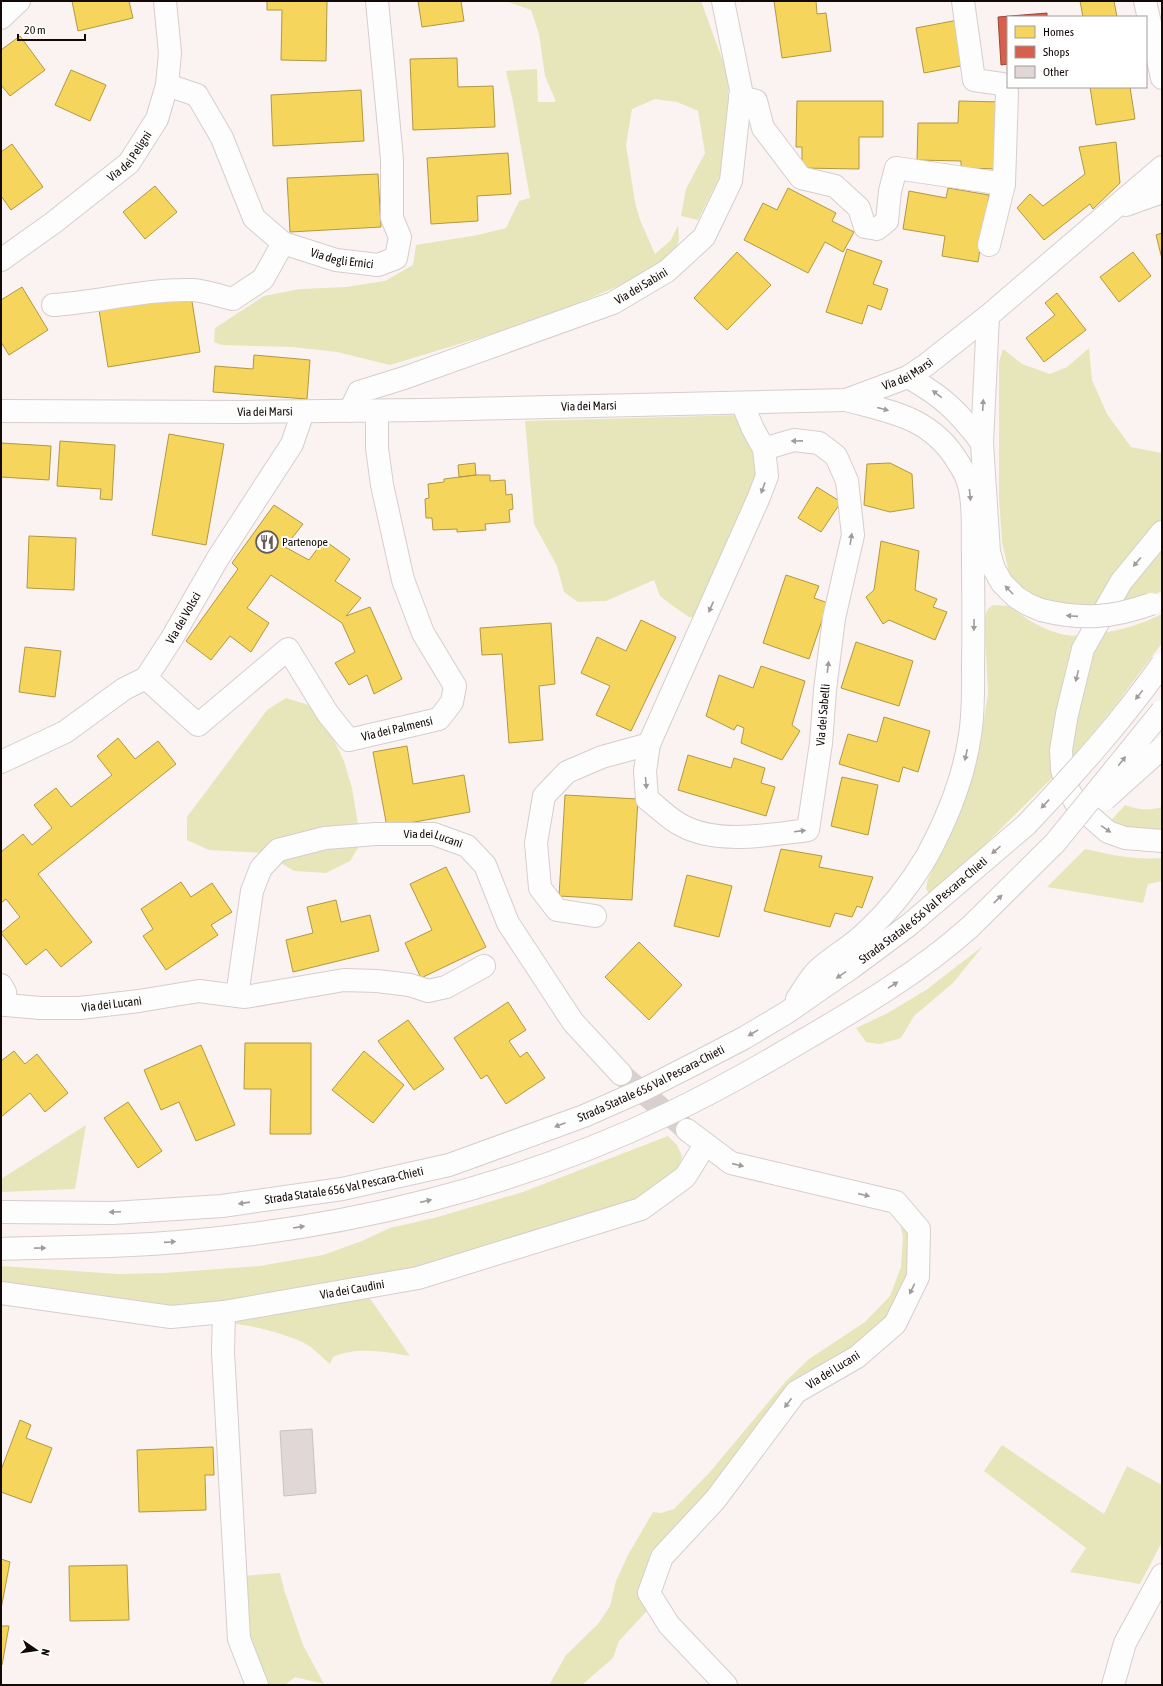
<svg xmlns="http://www.w3.org/2000/svg" width="1163" height="1686" viewBox="0 0 1163 1686" font-family="'Asap Condensed',sans-serif">
<style>
.green{fill:#e6e6ba}
.homes{fill:#f6d55c;stroke:#b29842}
.shops{fill:#d6604d;stroke:#9c4638}
.building{fill:#e0d7d6;stroke:#cac2c0}
.lines{fill:none;stroke-linecap:round;stroke-linejoin:round}
.street-tunnel{stroke:#d7d0cf;stroke-width:22;stroke-dasharray:22 11;stroke-linecap:butt}
.street-casing{stroke:#d6cecb;stroke-width:24}
.secondary-casing{stroke:#d6cecb;stroke-width:24}
.primary-casing{stroke:#d6cecb;stroke-width:24}
.highway-casing{stroke:#d6cecb;stroke-width:24}
.street{stroke:#fefdfd;stroke-width:22}
.secondary{stroke:#fefdfd;stroke-width:22}
.primary{stroke:#fefdfd;stroke-width:22}
.highway{stroke:#fefdfd;stroke-width:22}
.highway-bridge-casing{stroke:#d6cecb;stroke-width:24;stroke-linecap:butt}
.highway-bridge{stroke:#fefdfd;stroke-width:22}
.oneway{fill:#a09c9b}
.labels{text-anchor:middle;stroke-width:4;stroke-linejoin:round;paint-order:stroke}
.street-label{font-size:12px;fill:#130a07;stroke:#fff}
.poi-label{font-size:12px;fill:#130a07;stroke:#fff;text-anchor:start}
</style>
<rect width="100%" height="100%" fill="#faf3f2"/>
<path class="green" d="M 505,1 L 701,1 L 728,75 L 729,113 L 726,164 L 698,220 L 681,216 L 686,189 L 705,153 L 698,111 L 677,102 L 655,99 L 632,109 L 626,145 L 635,202 L 640,220 L 655,254 L 671,240 L 678,225 L 679,240 L 673,257 L 653,271 L 544,318 L 390,365 L 337,352 L 293,347 L 222,345 L 214,342 L 215,328 L 264,296 L 300,289 L 346,287 L 385,281 L 413,265 L 416,245 L 478,235 L 506,228 L 519,201 L 530,198 L 513,102 L 506,71 L 537,69 L 538,102 L 556,102 L 545,76 L 539,34 L 531,10 Z
M 1089,348 L 1092,380 L 1107,414 L 1131,447 L 1162,453 L 1162,527 L 1103,609 L 1061,611 L 1022,591 L 1009,573 L 1002,542 L 999,497 L 999,362 L 1003,349 L 1022,364 L 1050,374 L 1067,367 Z
M 741,415 L 762,454 L 759,482 L 698,617 L 689,617 L 673,606 L 660,596 L 654,580 L 606,601 L 578,602 L 564,592 L 557,566 L 534,524 L 525,421 Z
M 1162,540 L 1162,591 L 1135,603 L 1110,607 Z
M 993,605 L 1010,606 C 1022,618 1050,633 1066,635 C 1073,637 1082,634 1088,634 L 1056,774 L 945,884 L 929,894 L 926,888 L 928,879 L 954,827 L 980,745 L 988,693 L 984,617 L 988,609 Z
M 1162,614 L 1162,643 L 1117,703 L 1074,756 L 1069,753 L 1066,733 L 1100,633 C 1120,631 1144,623 1162,614 Z
M 286,698 L 312,706 L 330,732 L 344,761 L 352,788 L 361,843 L 350,861 L 326,873 L 294,871 L 265,853 L 209,850 L 187,840 L 187,817 L 267,710 Z
M 1125,805 C 1139,810 1149,811 1162,807 L 1162,838 L 1107,825 Z
M 1085,849 C 1111,855 1135,860 1162,858 L 1162,881 L 1148,884 L 1143,903 L 1047,887 Z
M 983,946 L 953,983 L 914,1016 L 901,1038 L 880,1044 L 866,1042 L 856,1028 L 886,1014 L 926,990 Z
M 86,1125 L 75,1189 L 1,1192 L 1,1179 Z
M 668,1136 L 677,1145 L 682,1156 L 678,1172 L 659,1189 L 620,1209 L 440,1267 L 197,1310 L 1,1285 L 1,1266 L 118,1274 L 164,1273 L 260,1266 L 323,1255 L 362,1241 L 390,1228 L 434,1218 L 523,1192 Z
M 898,1213 L 911,1229 L 910,1282 L 895,1313 L 775,1412 L 647,1598 L 646,1612 L 619,1641 L 613,1658 L 582,1685 L 549,1685 L 566,1655 L 598,1624 L 610,1606 L 616,1581 L 628,1555 L 653,1512 L 661,1513 L 674,1509 L 710,1472 L 786,1381 L 809,1359 L 865,1322 L 890,1296 L 901,1267 L 903,1237 Z
M 364,1290 L 410,1356 C 385,1352 357,1346 333,1357 L 330,1364 C 322,1358 315,1349 306,1344 C 290,1335 249,1324 231,1324 L 231,1314 Z
M 1002,1445 L 1104,1514 L 1127,1466 L 1162,1485 L 1162,1542 L 1140,1584 L 1070,1572 L 1086,1548 L 984,1471 Z
M 280,1573 L 285,1593 L 303,1645 L 324,1684 L 295,1677 L 285,1685 L 268,1685 L 246,1626 L 243,1576 Z"/>
<path class="homes" d="M 72,1 L 129,1 L 133,18 L 78,31 Z
M 267,1 L 327,1 L 326,61 L 281,60 L 282,10 L 267,10 Z
M 418,1 L 461,1 L 464,21 L 422,27 Z
M 774,1 L 816,1 L 817,14 L 826,13 L 831,51 L 782,58 Z
M 1080,1 L 1114,1 L 1117,17 L 1083,17 Z
M 958,20 L 966,65 L 924,73 L 916,28 Z
M 20,36 L 45,70 L 10,96 L 1,85 L 1,50 Z
M 457,58 L 458,87 L 493,86 L 495,127 L 413,130 L 410,59 Z
M 71,70 L 106,85 L 90,121 L 55,105 Z
M 1090,87 L 1130,87 L 1135,119 L 1096,125 Z
M 361,90 L 364,141 L 273,146 L 271,95 Z
M 797,101 L 883,101 L 883,137 L 859,137 L 859,169 L 802,168 L 802,147 L 796,147 Z
M 959,101 L 1001,102 L 1000,169 L 961,168 L 961,161 L 917,160 L 918,123 L 958,123 Z
M 1116,142 L 1120,183 L 1093,209 L 1090,204 L 1044,240 L 1017,208 L 1030,194 L 1043,206 L 1085,174 L 1079,147 Z
M 12,144 L 43,187 L 11,210 L 1,196 L 1,152 Z
M 508,153 L 511,194 L 477,196 L 478,221 L 431,224 L 427,158 Z
M 378,174 L 381,227 L 290,232 L 287,178 Z
M 155,186 L 177,212 L 145,239 L 123,212 Z
M 788,188 L 836,213 L 832,221 L 854,232 L 843,252 L 825,242 L 808,273 L 744,240 L 763,203 L 777,210 Z
M 948,188 L 989,195 L 978,262 L 942,256 L 945,236 L 903,229 L 909,191 L 946,198 Z
M 1162,233 L 1162,259 L 1156,235 Z
M 847,249 L 882,261 L 873,284 L 888,289 L 881,310 L 868,305 L 862,324 L 826,312 Z
M 737,252 L 771,285 L 727,330 L 694,298 Z
M 1133,252 L 1151,276 L 1119,302 L 1100,277 Z
M 22,287 L 48,330 L 9,355 L 1,342 L 1,300 Z
M 1057,293 L 1086,330 L 1044,362 L 1026,338 L 1055,315 L 1045,303 Z
M 191,295 L 200,352 L 108,367 L 99,310 Z
M 254,355 L 310,360 L 307,399 L 213,392 L 215,366 L 253,369 Z
M 169,434 L 224,444 L 206,545 L 152,535 Z
M 60,441 L 115,445 L 112,500 L 100,499 L 101,489 L 57,486 Z
M 1,443 L 51,446 L 49,480 L 1,477 Z
M 475,463 L 476,475 L 459,477 L 458,465 Z
M 890,463 L 912,474 L 914,508 L 890,512 L 864,505 L 867,464 Z
M 476,475 L 490,475 L 490,481 L 505,480 L 506,495 L 512,494 L 513,509 L 509,510 L 510,522 L 485,524 L 486,530 L 457,532 L 457,529 L 433,530 L 432,518 L 426,518 L 425,499 L 429,498 L 428,484 L 444,482 L 444,479 Z
M 817,487 L 841,502 L 821,532 L 798,518 Z
M 274,505 L 303,524 L 285,547 L 309,560 L 324,540 L 350,559 L 335,581 L 361,598 L 346,616 L 370,607 L 402,679 L 374,694 L 367,675 L 349,685 L 335,663 L 355,652 L 342,623 L 271,575 L 247,608 L 269,623 L 251,652 L 230,636 L 211,660 L 186,641 L 238,569 L 232,563 Z
M 29,536 L 76,538 L 74,590 L 27,588 Z
M 881,541 L 919,551 L 915,590 L 937,599 L 933,607 L 947,612 L 935,640 L 889,620 L 883,624 L 866,597 L 874,590 Z
M 786,575 L 819,586 L 814,598 L 828,603 L 809,659 L 763,643 Z
M 641,620 L 676,637 L 631,731 L 596,715 L 610,686 L 581,673 L 597,637 L 626,651 Z
M 551,623 L 555,684 L 539,686 L 543,740 L 509,743 L 502,654 L 482,655 L 480,628 Z
M 856,642 L 913,661 L 899,706 L 841,688 Z
M 25,647 L 61,651 L 55,697 L 19,692 Z
M 761,666 L 805,681 L 792,725 L 800,731 L 782,760 L 741,743 L 744,728 L 737,725 L 734,730 L 706,716 L 719,675 L 753,688 Z
M 884,717 L 930,731 L 918,772 L 903,767 L 899,782 L 839,764 L 848,734 L 877,742 Z
M 118,738 L 135,759 L 158,741 L 176,764 L 38,874 L 92,942 L 61,967 L 46,949 L 26,965 L 1,933 L 20,917 L 6,899 L 1,903 L 1,852 L 23,834 L 32,845 L 52,828 L 34,805 L 56,788 L 71,807 L 112,775 L 97,756 Z
M 407,746 L 413,784 L 464,775 L 470,812 L 387,827 L 373,752 Z
M 688,755 L 731,768 L 734,758 L 765,768 L 761,783 L 775,787 L 766,816 L 678,790 Z
M 842,777 L 878,785 L 868,835 L 831,826 Z
M 565,795 L 638,799 L 632,900 L 559,896 Z
M 781,849 L 822,856 L 819,867 L 873,877 L 862,908 L 857,906 L 852,917 L 835,913 L 830,927 L 764,911 Z
M 446,867 L 486,947 L 421,978 L 405,943 L 432,930 L 410,884 Z
M 687,875 L 732,886 L 719,937 L 674,926 Z
M 181,882 L 191,897 L 212,883 L 232,912 L 211,925 L 218,935 L 166,970 L 143,936 L 153,929 L 141,909 Z
M 336,900 L 341,922 L 370,915 L 379,951 L 293,972 L 286,940 L 313,933 L 307,907 Z
M 639,942 L 682,985 L 649,1020 L 605,977 Z
M 508,1002 L 526,1030 L 509,1041 L 520,1057 L 527,1052 L 545,1078 L 506,1104 L 487,1075 L 481,1079 L 454,1038 Z
M 408,1020 L 444,1069 L 414,1090 L 378,1041 Z
M 245,1043 L 311,1043 L 311,1134 L 270,1134 L 271,1089 L 244,1089 Z
M 201,1045 L 235,1125 L 196,1141 L 179,1102 L 161,1110 L 144,1070 Z
M 14,1051 L 25,1064 L 37,1054 L 68,1093 L 45,1112 L 30,1093 L 1,1117 L 1,1061 Z
M 364,1051 L 404,1085 L 373,1123 L 332,1090 Z
M 128,1102 L 162,1151 L 138,1168 L 104,1118 Z
M 20,1420 L 31,1425 L 26,1438 L 52,1448 L 31,1503 L 1,1492 L 1,1470 Z
M 213,1447 L 214,1475 L 205,1475 L 206,1510 L 139,1512 L 137,1450 Z
M 1,1559 L 10,1562 L 1,1609 Z
M 127,1565 L 129,1620 L 70,1621 L 69,1566 Z
M 1,1626 L 9,1626 L 2,1665 L 1,1665 Z"/>
<path class="shops" d="M 1047,13 L 1047,17 L 1008,17 L 1008,64 L 1001,65 L 998,17 Z"/>
<path class="building" d="M 312,1429 L 316,1493 L 284,1496 L 280,1431 Z"/>
<g class="lines">
<path class="street-tunnel" d="M 621,1074 L 687,1130"/>
<g class="street-casing">
<g id="street">
<path d="M 1,18 L 19,1"/>
<path id="s1" d="M 167,85 L 197,95 L 222,138 L 254,218 L 283,243 L 336,260 L 378,265 L 396,258 L 400,237 L 392,218 L 392,159 L 377,1"/>
<path d="M 740,97 L 756,101 L 763,128 L 801,178 L 835,186 L 859,208 L 865,227 L 877,229 L 887,221 L 890,191 L 896,168 L 1004,184 L 1007,92 L 1002,84 L 974,80 L 963,1"/>
<path d="M 989,245 L 1004,184"/>
<path d="M 53,305 C 99,302 144,289 191,290 C 204,290 219,296 233,299 L 263,279 L 283,243"/>
<path d="M 742,403 L 753,429 L 764,449 L 794,440 L 819,443 L 836,456 L 847,481 L 853,535 L 834,618 L 825,690 L 821,743 L 808,830 C 769,835 717,845 681,825 C 669,819 658,807 647,799 L 645,771 L 649,744 L 759,497 L 767,476 L 764,449"/>
<path id="s2" d="M 350,411 L 359,392 L 404,378 L 613,303 L 667,271 L 704,237 L 731,181 L 741,90 L 723,1"/>
<path id="s3" d="M 146,678 L 198,725 L 288,649 L 328,714 L 349,740 L 439,719 L 452,702 L 455,686 L 423,633 L 403,580 L 382,485 L 377,448 L 377,411"/>
<path id="s4" d="M 1,762 L 65,732 L 124,689 L 146,678 L 172,638 L 218,558 L 292,444 L 303,412"/>
<path d="M 595,916 L 557,910 L 540,888 L 536,843 L 544,796 L 567,772 L 602,757 L 649,744"/>
<path d="M 1,985 L 5,992 L 6,1005"/>
<path id="s5" d="M 237,996 L 252,891 L 261,868 L 278,850 L 325,838 L 376,834 L 434,834 L 467,846 L 485,865 L 508,923 L 573,1022 L 621,1074"/>
<path id="s6" d="M 6,1005 L 40,1008 L 80,1008 L 139,1001 L 199,991 L 245,997 L 344,980 L 377,981 L 410,985 L 428,991 L 446,987 L 484,966"/>
<path d="M 687,1130 L 731,1163 L 896,1202 L 919,1229 L 918,1277 L 895,1324 L 857,1357 L 796,1392 L 715,1500 L 662,1557 L 649,1593 L 669,1625 L 726,1685"/>
<path id="s7" d="M 1,1293 L 171,1317 L 224,1312 L 418,1278 L 641,1209 L 685,1177 L 705,1145"/>
<path d="M 224,1312 L 223,1352 L 239,1639 L 257,1685"/>
<path d="M 1113,1685 L 1125,1643 L 1162,1575"/>
</g>
</g>
<g class="secondary-casing">
<g id="secondary">
<path d="M 1126,205 L 1162,192"/>
<path id="s8" d="M 1,411 L 242,412 L 423,410 L 846,400 L 908,377 L 926,365 L 988,316 L 1162,167"/>
</g>
</g>
<g class="primary-casing">
<g id="primary">
<path d="M 1145,1 L 1162,78"/>
<path id="s9" d="M 1,260 L 53,223 L 129,163 L 157,119 L 167,85 L 170,53 L 165,1"/>
</g>
</g>
<g class="highway-casing">
<g id="highway">
<path d="M 988,316 L 982,443 L 989,552 L 994,569 L 1002,583 L 1016,597 L 1027,604 L 1041,610"/>
<path d="M 908,377 C 942,396 958,411 982,443"/>
<path d="M 1162,532 L 1121,582 L 1083,649 L 1067,714 L 1061,750 L 1062,770 L 1067,787 L 1077,805 L 1108,832 L 1125,838 L 1162,841"/>
<path d="M 797,999 C 804,989 810,977 819,969 C 833,956 851,947 865,933 C 890,910 910,885 927,856 C 947,819 964,777 970,735 C 974,711 973,686 973,661 C 974,626 973,590 973,555 C 972,532 975,507 969,485 C 967,477 962,468 958,462 C 931,417 891,412 846,400"/>
<path id="s10" d="M 1,1212 L 113,1213 L 222,1206 L 342,1189 L 449,1165 L 584,1116 L 645,1089 L 696,1063 L 744,1038 L 786,1013 L 851,968 L 909,925 L 1026,825"/>
<path d="M 1,1249 C 60,1247 120,1247 179,1242 C 347,1228 516,1187 668,1114 C 712,1093 755,1069 797,1044 C 857,1009 919,973 970,927"/>
</g>
</g>
<use href="#street" class="street"/>
<use href="#secondary" class="secondary"/>
<use href="#primary" class="primary"/>
<use href="#highway" class="highway"/>
<g class="highway-bridge-casing">
<path id="highway-bridge" d="M 1041,610 C 1082,620 1112,618 1151,604
M 1105,799 L 1162,748
M 1026,825 C 1074,774 1122,721 1162,664
M 970,927 L 1055,843 L 1162,711"/>
</g>
<use href="#highway-bridge" class="highway-bridge"/>
</g>
<defs><path id="oneway-solid" d="M-6-.8H1V-3.2L6.5 0L1 3.2V.8H-6Z"/></defs>
<g class="oneway">
<use href="#oneway-solid" transform="translate(937 394) rotate(-143)"/>
<use href="#oneway-solid" transform="translate(983 405) rotate(-87)"/>
<use href="#oneway-solid" transform="translate(883 409) rotate(15)"/>
<use href="#oneway-solid" transform="translate(797 441) rotate(179)"/>
<use href="#oneway-solid" transform="translate(763 488) rotate(110)"/>
<use href="#oneway-solid" transform="translate(970 495) rotate(84)"/>
<use href="#oneway-solid" transform="translate(851 539) rotate(-81)"/>
<use href="#oneway-solid" transform="translate(1137 562) rotate(130)"/>
<use href="#oneway-solid" transform="translate(1009 590) rotate(-134)"/>
<use href="#oneway-solid" transform="translate(711 607) rotate(114)"/>
<use href="#oneway-solid" transform="translate(1072 616) rotate(-176)"/>
<use href="#oneway-solid" transform="translate(974 625) rotate(91)"/>
<use href="#oneway-solid" transform="translate(828 667) rotate(-83)"/>
<use href="#oneway-solid" transform="translate(1077 676) rotate(104)"/>
<use href="#oneway-solid" transform="translate(1139 695) rotate(128)"/>
<use href="#oneway-solid" transform="translate(966 755) rotate(102)"/>
<use href="#oneway-solid" transform="translate(1122 761) rotate(-51)"/>
<use href="#oneway-solid" transform="translate(646 783) rotate(85)"/>
<use href="#oneway-solid" transform="translate(1045 804) rotate(133)"/>
<use href="#oneway-solid" transform="translate(1106 829) rotate(35)"/>
<use href="#oneway-solid" transform="translate(800 831) rotate(-7)"/>
<use href="#oneway-solid" transform="translate(996 850) rotate(139)"/>
<use href="#oneway-solid" transform="translate(998 899) rotate(-44)"/>
<use href="#oneway-solid" transform="translate(841 975) rotate(146)"/>
<use href="#oneway-solid" transform="translate(893 985) rotate(-32)"/>
<use href="#oneway-solid" transform="translate(753 1033) rotate(149)"/>
<use href="#oneway-solid" transform="translate(560 1125) rotate(159)"/>
<use href="#oneway-solid" transform="translate(738 1165) rotate(13)"/>
<use href="#oneway-solid" transform="translate(864 1195) rotate(13)"/>
<use href="#oneway-solid" transform="translate(426 1201) rotate(-13)"/>
<use href="#oneway-solid" transform="translate(244 1203) rotate(172)"/>
<use href="#oneway-solid" transform="translate(115 1212) rotate(178)"/>
<use href="#oneway-solid" transform="translate(299 1227) rotate(-9)"/>
<use href="#oneway-solid" transform="translate(170 1242) rotate(-4)"/>
<use href="#oneway-solid" transform="translate(40 1248) rotate(-1)"/>
<use href="#oneway-solid" transform="translate(912 1289) rotate(116)"/>
<use href="#oneway-solid" transform="translate(788 1403) rotate(127)"/>
</g>
<defs>
<g id="restaurant-ring" transform="scale(1.15)"><circle r="9.5" fill="#fff" stroke="#645c59" stroke-width="1.5"/><path d="M-5-6h1v4h1v-4h1v4h1v-4h1v5L-1.5 .5V6h-2V.5L-5-1ZM5-6V6H3V1.5H1.5Q1.5-4 5-6Z" fill="#645c59"/></g>
</defs>
<g fill-rule="evenodd">
<use href="#restaurant-ring" x="267" y="542"/>
</g>
<g class="labels">
<g class="street-label">
<text dy="4" stroke="none"><textPath href="#s9" startOffset="166">Via dei Peligni</textPath></text>
<text dy="4" stroke="none"><textPath href="#s1" startOffset="267">Via degli Ernici</textPath></text>
<text dy="4" stroke="none"><textPath href="#s2" startOffset="323">Via dei Sabini</textPath></text>
<text dy="4" stroke="none"><textPath href="#s8" startOffset="912">Via dei Marsi</textPath></text>
<text dy="4" stroke="none"><textPath href="#s8" startOffset="588">Via dei Marsi</textPath></text>
<text dy="4" stroke="none"><textPath href="#s8" startOffset="264">Via dei Marsi</textPath></text>
<text dy="4" stroke="none"><textPath href="#s4" startOffset="239">Via dei Volsci</textPath></text>
<text transform="translate(823 715) rotate(-85)" y="4">Via dei Sabelli</text>
<text dy="4" stroke="none"><textPath href="#s3" startOffset="347">Via dei Palmensi</textPath></text>
<text dy="4" stroke="none"><textPath href="#s5" startOffset="313">Via dei Lucani</textPath></text>
<text dy="4" stroke="none"><textPath href="#s10" startOffset="994">Strada Statale 656 Val Pescara-Chieti</textPath></text>
<text dy="4" stroke="none"><textPath href="#s6" startOffset="106">Via dei Lucani</textPath></text>
<text dy="4" stroke="none"><textPath href="#s10" startOffset="670">Strada Statale 656 Val Pescara-Chieti</textPath></text>
<text dy="4" stroke="none"><textPath href="#s10" startOffset="345">Strada Statale 656 Val Pescara-Chieti</textPath></text>
<text dy="4" stroke="none"><textPath href="#s7" startOffset="355">Via dei Caudini</textPath></text>
<text transform="translate(833 1370) rotate(-32)" y="4">Via dei Lucani</text>
</g>
<g class="poi-label">
<text x="282" y="546">Partenope</text>
</g>
</g>
<rect width="1163" height="1686" fill="none" stroke="#130a07" stroke-width="4"/>
<rect x="1007" y="16" width="140" height="72" fill="#ffffff" stroke="#a19d9c"/>
<rect x="1015" y="26" width="20" height="12" fill="#f6d55c" stroke="#a19d9c"/>
<text x="1043" y="36" font-size="12" fill="#130a07">Homes</text>
<rect x="1015" y="46" width="20" height="12" fill="#d6604d" stroke="#a19d9c"/>
<text x="1043" y="56" font-size="12" fill="#130a07">Shops</text>
<rect x="1015" y="66" width="20" height="12" fill="#e0d7d6" stroke="#a19d9c"/>
<text x="1043" y="76" font-size="12" fill="#130a07">Other</text>
<g transform="translate(36 1650) rotate(103)" stroke="#ffffff" stroke-width="3" paint-order="stroke">
<path d="M0-3L7 15L0 10L-7 15Z" fill="#130a07"/>
<text y="-6" font-size="11" font-weight="bold" text-anchor="middle" fill="#130a07">N</text>
</g>
<path d="M18 34v6h67v-6" fill="none" stroke="#130a07" stroke-width="2"/>
<text x="24" y="34" font-size="12" fill="#130a07" stroke="#ffffff" stroke-width="3" paint-order="stroke">20 m</text>
</svg>
